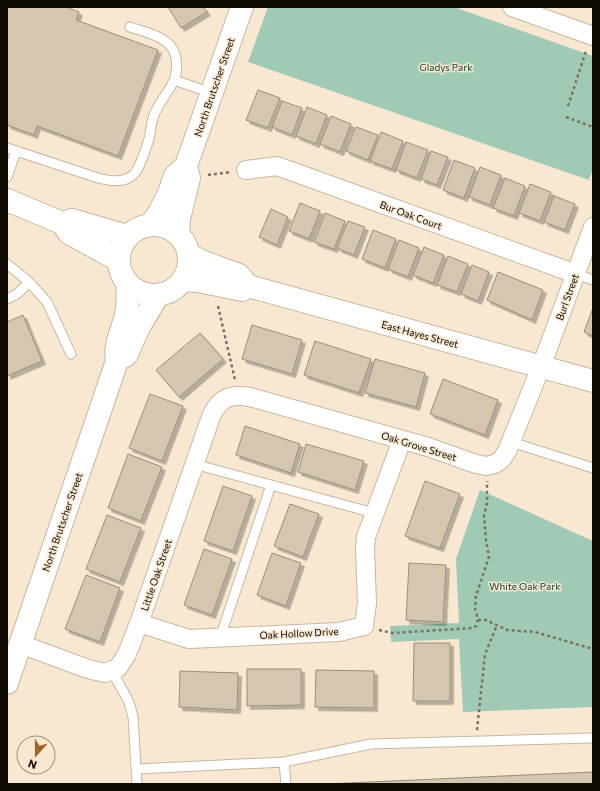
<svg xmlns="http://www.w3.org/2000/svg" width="600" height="791" viewBox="0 0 600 791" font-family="Commissioner,sans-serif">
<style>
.green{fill:#a0c9b6}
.building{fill:#d5c6b0;stroke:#9b8c78;filter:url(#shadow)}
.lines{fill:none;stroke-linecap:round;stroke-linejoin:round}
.service-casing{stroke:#c6b7a1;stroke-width:11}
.minor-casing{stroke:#c6b7a1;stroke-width:20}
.tertiary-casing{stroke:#c6b7a1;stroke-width:24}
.path{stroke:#7a7062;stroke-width:2.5;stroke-dasharray:3 3;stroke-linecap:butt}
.service{stroke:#fff;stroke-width:9}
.minor{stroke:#fff;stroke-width:18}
.tertiary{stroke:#fff;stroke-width:22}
.labels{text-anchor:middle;stroke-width:3;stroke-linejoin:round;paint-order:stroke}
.park-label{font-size:10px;fill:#063c2a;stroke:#f8e8d1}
.street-label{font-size:10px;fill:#100b05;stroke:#f8e8d1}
</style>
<defs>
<filter id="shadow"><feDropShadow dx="3.5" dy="3.5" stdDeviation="0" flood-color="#0004"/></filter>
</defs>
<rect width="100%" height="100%" fill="#f8e8d1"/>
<path class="green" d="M 268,7 L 454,7 L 593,56 L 593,169 L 589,180 L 248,62 Z
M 480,490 L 593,541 L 593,707 L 463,712 L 459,639 L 391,642 L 390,626 L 459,623 L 456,559 Z"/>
<path class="building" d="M 7,7 L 66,7 L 79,12 L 76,20 L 158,50 L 118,156 L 37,126 L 34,135 L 7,125 Z
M 168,7 L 203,7 L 207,12 L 181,28 Z
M 258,90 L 280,98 L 268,128 L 246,120 Z
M 282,101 L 302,108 L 292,135 L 272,127 Z
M 307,107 L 327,115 L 316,144 L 296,136 Z
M 331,116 L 351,124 L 340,152 L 320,144 Z
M 356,127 L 378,135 L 368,160 L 346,151 Z
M 381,132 L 403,141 L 392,169 L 370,161 Z
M 406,142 L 428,150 L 417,178 L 396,170 Z
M 431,151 L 448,157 L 437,185 L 421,179 Z
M 454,160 L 475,168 L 464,198 L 443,190 Z
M 480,167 L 501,175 L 490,205 L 469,197 Z
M 505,178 L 525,186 L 514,216 L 493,208 Z
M 530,184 L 551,192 L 540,221 L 519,213 Z
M 554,196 L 575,204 L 565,230 L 544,222 Z
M 300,203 L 320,211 L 309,239 L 289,231 Z
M 271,209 L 288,217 L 277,245 L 259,237 Z
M 325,213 L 345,221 L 334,249 L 314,242 Z
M 348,221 L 365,227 L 354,255 L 337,248 Z
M 373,230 L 396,239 L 385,268 L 362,259 Z
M 399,240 L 419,248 L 408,277 L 388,269 Z
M 424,247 L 444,255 L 433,283 L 413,275 Z
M 448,256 L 468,264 L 457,292 L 437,285 Z
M 472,265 L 489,272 L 478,301 L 461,294 Z
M 498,272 L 543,290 L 532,320 L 487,300 Z
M 593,308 L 593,336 L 584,332 Z
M 23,315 L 42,361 L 7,376 L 7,322 Z
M 252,325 L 302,340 L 292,374 L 242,359 Z
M 200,333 L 223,359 L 179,397 L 156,370 Z
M 315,341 L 371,359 L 359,393 L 304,375 Z
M 375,359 L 425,373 L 416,407 L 365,393 Z
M 443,379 L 498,400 L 485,435 L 430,414 Z
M 150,394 L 183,406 L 162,461 L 129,448 Z
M 245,426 L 300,444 L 291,473 L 236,455 Z
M 306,444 L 364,461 L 355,490 L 298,472 Z
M 128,454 L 162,467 L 141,521 L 108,508 Z
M 425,481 L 460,494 L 440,548 L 405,536 Z
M 223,486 L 252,496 L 233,551 L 204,541 Z
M 290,504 L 319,514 L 303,557 L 274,546 Z
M 107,515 L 141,528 L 120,582 L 86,569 Z
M 204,549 L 232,559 L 212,615 L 184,605 Z
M 272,553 L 301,563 L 286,606 L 257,595 Z
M 409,563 L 446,565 L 443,622 L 406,620 Z
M 86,575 L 120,588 L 100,642 L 65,629 Z
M 414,643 L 450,643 L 450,701 L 413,701 Z
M 247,669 L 301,669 L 301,705 L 247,706 Z
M 316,670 L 374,671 L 374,708 L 315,707 Z
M 180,671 L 238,673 L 237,710 L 179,707 Z
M 593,772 L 593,784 L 325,784 Z"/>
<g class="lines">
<g class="service-casing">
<path id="service" d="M 174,80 L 212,93
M 7,148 L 98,178 C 110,181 125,184 135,173 C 141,165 146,148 149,139 C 151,131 151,122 154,115 C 159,102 170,91 175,78 C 177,70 178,62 175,54 C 170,37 145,32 130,27
M 7,177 L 16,151
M 7,264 L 29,282 L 47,302 L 71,354
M 576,274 L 593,280
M 7,299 L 17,294 L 29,282
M 511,442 L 593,468
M 194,464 L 374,513
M 220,638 L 271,485
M 112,671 L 129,702 L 133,717 L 137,784
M 284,762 L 371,744 L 593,738
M 137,769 L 284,762 L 286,784"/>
</g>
<g class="minor-casing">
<path id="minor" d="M 512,7 L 593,36
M 246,170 L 277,166 L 576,274
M 139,623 L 189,639 L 339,632 L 364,626 L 367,603 L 365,549 L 366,537 L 402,440
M 20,644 L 88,669 L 105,673 L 118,668 L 127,654 L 139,623 L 212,414 C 221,397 231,394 250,397 L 428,447 L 476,464 L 486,466 L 495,464 L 502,459 L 507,451 L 541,367 L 593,227"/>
</g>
<g class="tertiary-casing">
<path id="tertiary" d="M 7,200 L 62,223 L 69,233 L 118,260
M 62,223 L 72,220 L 127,236
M 151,224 L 159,213 L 169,193 L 175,176 L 186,166 L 242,7
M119 260a35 35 0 1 1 70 0a35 35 0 1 1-70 0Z
M 178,233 L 179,219 L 189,178 L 186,166
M 189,254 L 201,261 L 239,275 L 248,286 L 593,381
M 184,280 L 198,281 L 242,290 L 248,286
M 125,356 L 127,354 L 139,327 L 158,295
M 7,683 L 117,361 C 114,343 122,332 126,315 C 128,304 128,294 127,283"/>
</g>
<path class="path" d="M 568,106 L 586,51
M 566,117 L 593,127
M 208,175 L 231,172
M 218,306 L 235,380
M 478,620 L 486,620 L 507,630 L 535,632 L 593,649
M 379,630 L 392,633 L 473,628 L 476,626 L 478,620 L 475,609 L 476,596 L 489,557 L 486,540 L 484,515 L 487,503 L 487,481
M 477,730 L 485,654 L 497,625"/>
<use href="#service" class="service"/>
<use href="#minor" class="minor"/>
<use href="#tertiary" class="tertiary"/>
</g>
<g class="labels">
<g class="park-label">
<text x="446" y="71">Gladys Park</text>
<text x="525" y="590">White Oak Park</text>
</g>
<g class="street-label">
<text transform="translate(214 87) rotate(-71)" y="4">North Brutscher Street</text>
<text transform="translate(411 215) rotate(20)" y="4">Bur Oak Court</text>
<text transform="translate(567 297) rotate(-70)" y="4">Burl Street</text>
<text transform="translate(420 334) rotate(15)" y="4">East Hayes Street</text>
<text transform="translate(419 446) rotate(17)" y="4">Oak Grove Street</text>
<text transform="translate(62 522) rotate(-71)" y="4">North Brutscher Street</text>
<text transform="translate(156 575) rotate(-71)" y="4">Little Oak Street</text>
<text transform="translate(299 633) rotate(-3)" y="4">Oak Hollow Drive</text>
</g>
</g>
<rect width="600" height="791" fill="none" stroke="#100b05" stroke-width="16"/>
<g transform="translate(36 755) rotate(201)"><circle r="19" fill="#f8e8d1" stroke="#9b907f"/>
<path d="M0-3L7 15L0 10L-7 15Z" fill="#a16627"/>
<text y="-6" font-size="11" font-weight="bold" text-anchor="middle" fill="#100b05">N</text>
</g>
</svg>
